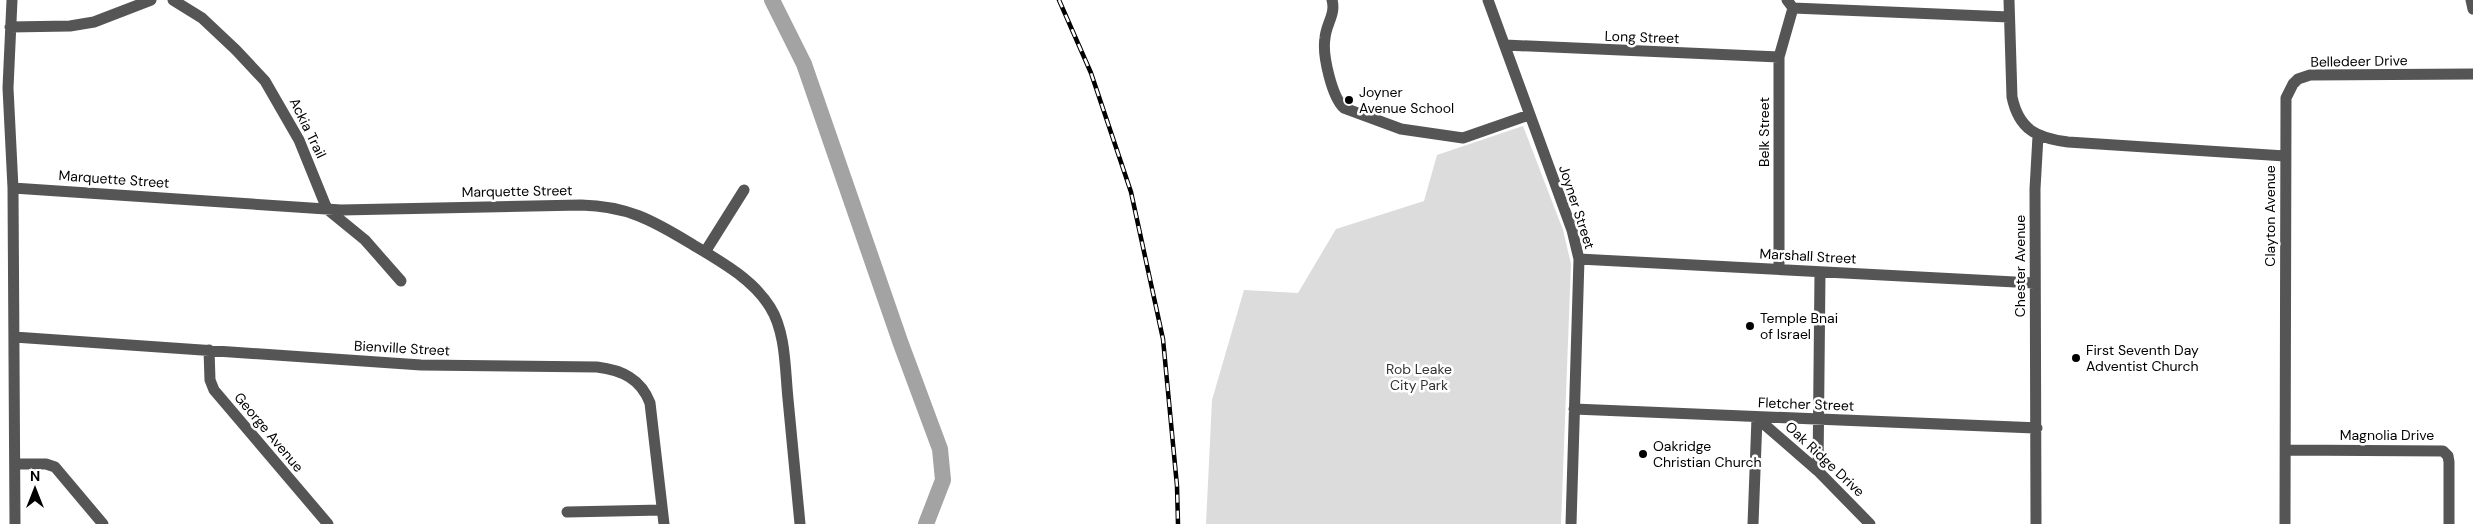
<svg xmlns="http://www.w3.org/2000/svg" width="2473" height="524" viewBox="0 0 2473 524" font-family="'DM Sans',sans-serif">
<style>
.green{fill:#dcdcdc}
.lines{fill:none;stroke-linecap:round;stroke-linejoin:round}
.river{stroke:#a3a3a3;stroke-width:16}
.minor{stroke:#555;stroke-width:11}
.rail-casing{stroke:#000;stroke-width:4.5}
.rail{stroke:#fff;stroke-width:2.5;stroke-dasharray:8;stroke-linecap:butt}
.poi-dot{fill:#000;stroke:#fff;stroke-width:2}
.labels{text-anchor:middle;stroke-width:5;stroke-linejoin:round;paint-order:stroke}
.street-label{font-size:14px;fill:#000;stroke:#fff}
.poi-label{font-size:14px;fill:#000;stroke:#fff;text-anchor:start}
.park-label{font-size:14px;fill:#333;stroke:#fff}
</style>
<rect width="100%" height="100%" fill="#fff"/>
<path class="green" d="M 1523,126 L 1563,230 L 1571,264 L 1561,524 L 1206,524 L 1212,400 L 1244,290 L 1298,293 L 1336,229 L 1424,201 L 1437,155 Z"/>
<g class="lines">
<path class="river" d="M 772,0 L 804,64 L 901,344 L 940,449 L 943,480 L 926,524"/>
<path class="minor" d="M 12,0 L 8,88 L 13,188 L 15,524
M 173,0 L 202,18 L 236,50 L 265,81 L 299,140 L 327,209 L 365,240 L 401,281
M 1332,0 C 1336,14 1326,24 1325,38 C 1322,55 1332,97 1344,108 L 1401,129 L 1463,138 L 1529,115
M 1488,0 L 1572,230 L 1579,259 L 1571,524
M 2009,0 L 2012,97 C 2019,130 2037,138 2068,142 L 2285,156
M 2471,0 L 2473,9
M 1793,8 L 2009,17
M 10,27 L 70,26 L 94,22 L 151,0
M 1505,45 L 1779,57
M 13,188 L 341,210 L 581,205 C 627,206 652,220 690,243 C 718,260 752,278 770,307 C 786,332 785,370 788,399 C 792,441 796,482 800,524
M 705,252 L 744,190
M 1579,259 L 2035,283
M 1779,269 L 1779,57 L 1793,8 L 1787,0
M 14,337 L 421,365 L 597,367 C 622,370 641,379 650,403 L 664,524
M 209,350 L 210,380 L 214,390 L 328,524
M 1574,409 L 2037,428
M 1757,418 L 1818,471 L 1870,524
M 2286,450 L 2443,451 L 2448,456 L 2449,462 L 2449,524
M 15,464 L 46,464 L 55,467 L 103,524
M 1818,471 L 1820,272
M 567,512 L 662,510
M 1753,524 L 1757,418
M 2036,524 L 2035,189 L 2038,136
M 2285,524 L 2286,98 L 2293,84 L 2298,79 L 2310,75 L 2473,74"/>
<g class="rail-casing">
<path id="rail" d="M 1059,0 L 1091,73 L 1131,192 L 1163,339 L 1177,486 L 1178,524"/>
</g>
<use href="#rail" class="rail"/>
</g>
<g class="poi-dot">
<circle cx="1349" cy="100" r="5"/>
<circle cx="1750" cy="326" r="5"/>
<circle cx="2076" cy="358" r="5"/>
<circle cx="1643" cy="454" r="5"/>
</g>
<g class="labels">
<g class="street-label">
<text transform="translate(1642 37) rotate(2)" y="5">Long Street</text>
<text transform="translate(2359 61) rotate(-1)" y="5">Belledeer Drive</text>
<text transform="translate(308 128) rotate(64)" y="5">Ackia Trail</text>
<text transform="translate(1764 132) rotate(-90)" y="5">Belk Street</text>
<text transform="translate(114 179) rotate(4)" y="5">Marquette Street</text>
<text transform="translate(517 191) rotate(-1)" y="5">Marquette Street</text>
<text transform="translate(1577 207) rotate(72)" y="5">Joyner Street</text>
<text transform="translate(2270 216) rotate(-90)" y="5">Clayton Avenue</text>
<text transform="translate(1808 256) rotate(3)" y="5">Marshall Street</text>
<text transform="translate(2020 266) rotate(-90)" y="5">Chester Avenue</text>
<text transform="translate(402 348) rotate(3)" y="5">Bienville Street</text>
<text transform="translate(1806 404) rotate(2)" y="5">Fletcher Street</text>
<text transform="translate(269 432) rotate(50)" y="5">George Avenue</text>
<text x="2387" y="440">Magnolia Drive</text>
<text transform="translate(1825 459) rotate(43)" y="5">Oak Ridge Drive</text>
</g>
<g class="poi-label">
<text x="1359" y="97">Joyner<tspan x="1359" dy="16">Avenue School</tspan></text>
<text x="1760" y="323">Temple Bnai<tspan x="1760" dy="16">of Israel</tspan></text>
<text x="2086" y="355">First Seventh Day<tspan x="2086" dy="16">Adventist Church</tspan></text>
<text x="1653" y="451">Oakridge<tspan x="1653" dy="16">Christian Church</tspan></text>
</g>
<g class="park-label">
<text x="1419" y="374">Rob Leake<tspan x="1419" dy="16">City Park</tspan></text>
</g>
</g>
<g transform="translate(35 489)" stroke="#ffffff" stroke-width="4" paint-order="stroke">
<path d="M0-4L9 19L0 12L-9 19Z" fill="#000000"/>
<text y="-8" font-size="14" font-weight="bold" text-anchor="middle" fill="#000000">N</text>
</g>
</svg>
